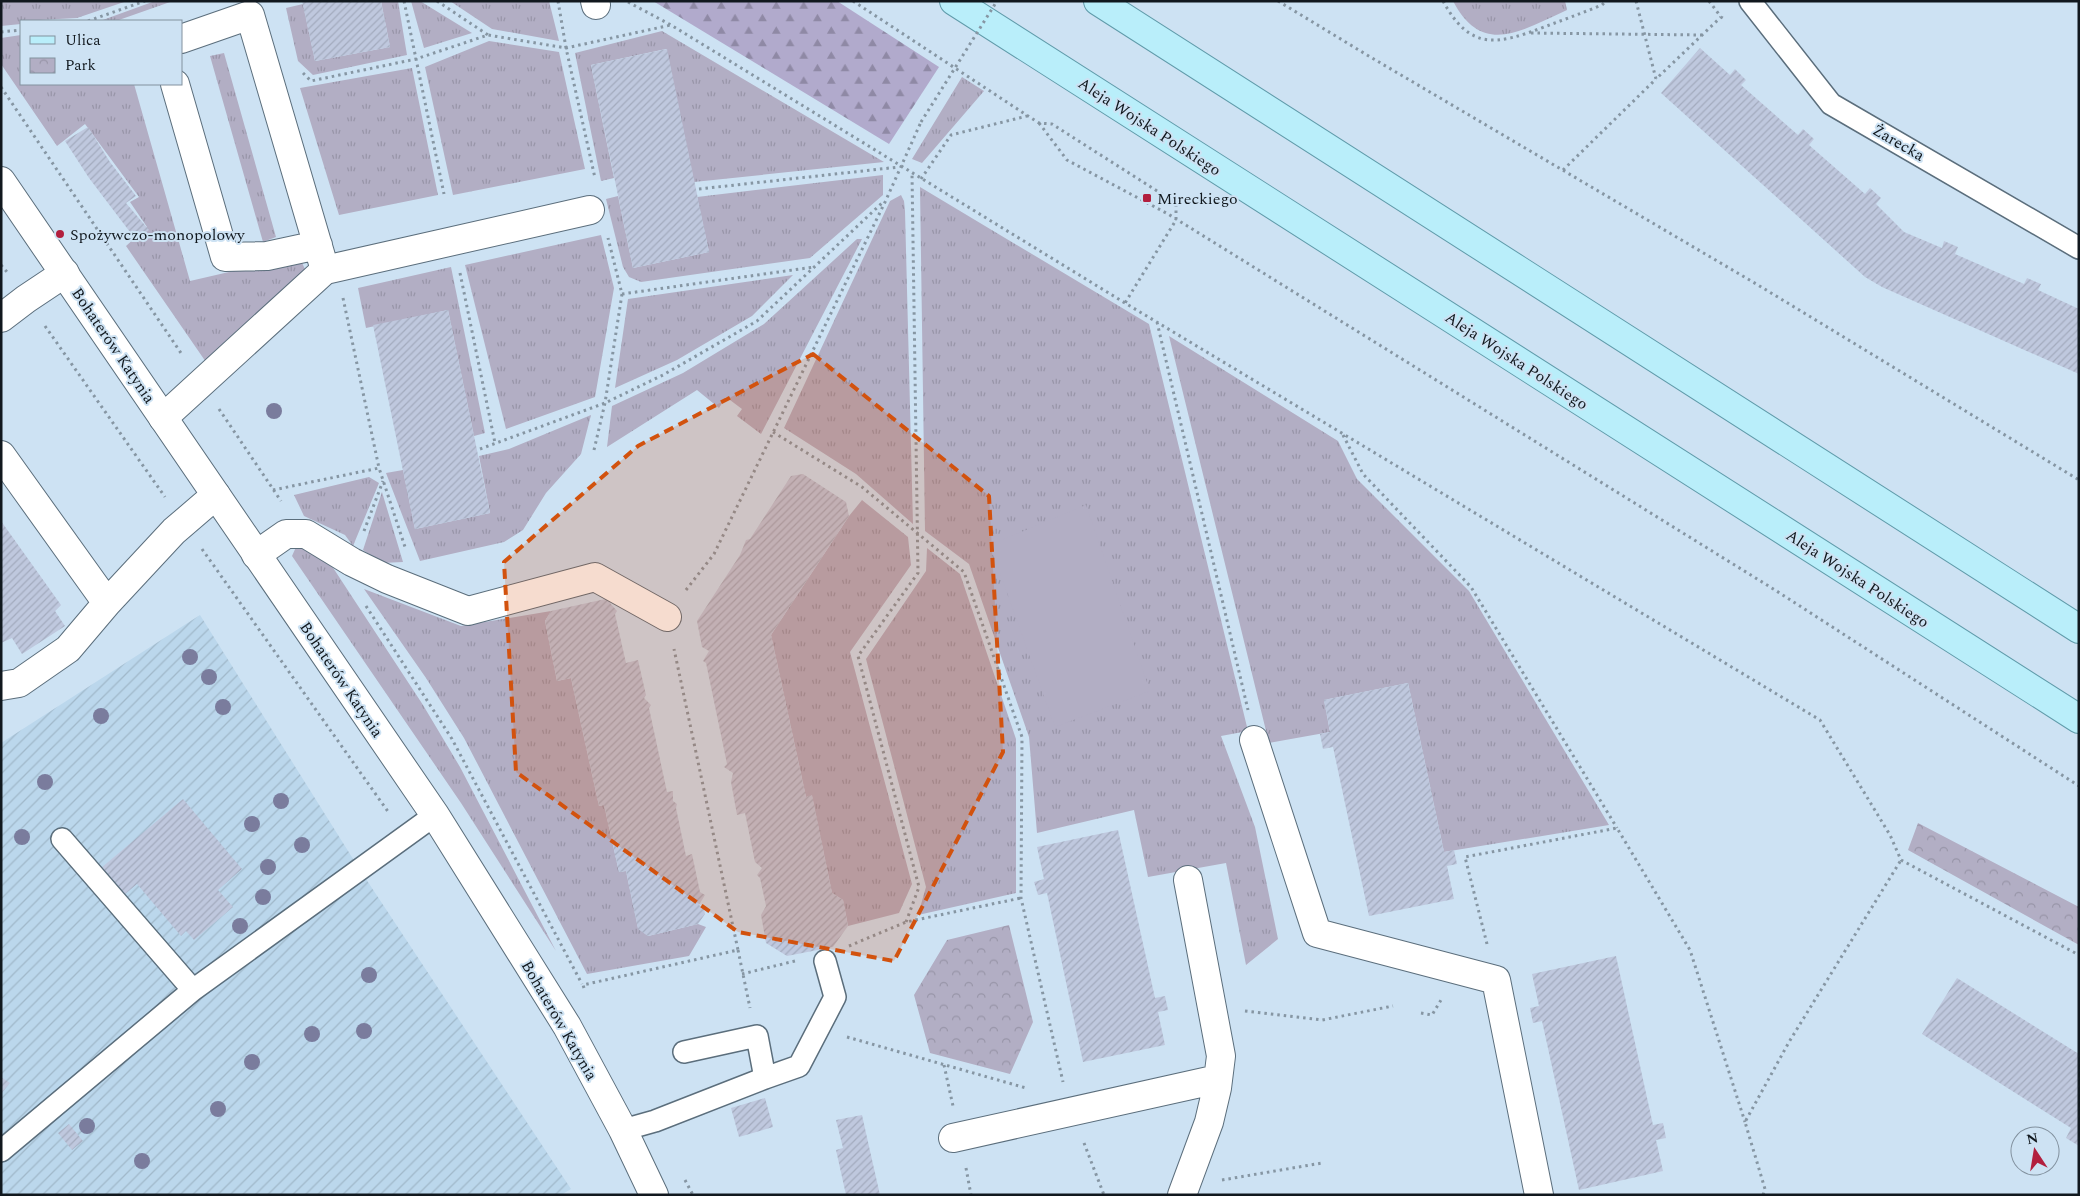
<svg xmlns="http://www.w3.org/2000/svg" width="2080" height="1196" viewBox="0 0 2080 1196" font-family="Spectral,serif">
<style>
.industrial{fill:url(#industrial-furrows)}
.grass{fill:url(#grass-tufts)}
.forest{fill:url(#forest-firs)}
.park{fill:url(#park-crowns)}
.pitch{fill:#b2aec4}
.building{fill:url(#building-hatch)}
.lines{fill:none;stroke-linecap:round;stroke-linejoin:round}
.service-casing{stroke:#5b6e7c;stroke-width:24}
.minor-casing{stroke:#5b6e7c;stroke-width:30}
.tertiary-casing{stroke:#5b6e7c;stroke-width:30}
.primary-casing{stroke:#609baa;stroke-width:30}
.path{stroke:#8696a3;stroke-width:3;stroke-dasharray:2.5 4;stroke-linecap:butt}
.service{stroke:#fff;stroke-width:21}
.minor{stroke:#fff;stroke-width:28}
.tertiary{stroke:#fff;stroke-width:28}
.primary{stroke:#b9eefa;stroke-width:28}
.path-bridge{stroke:#8696a3;stroke-width:3;stroke-dasharray:2.5 4;stroke-linecap:butt}
.tree{fill:#7a7c9d}
.marked{fill:#d2520e;fill-opacity:0.2;stroke:#d2520e;stroke-width:4;stroke-dasharray:10 6;stroke-linejoin:round}
.poi-dot{fill:#b21f3e;stroke:#cde2f3;stroke-width:2}
.labels{text-anchor:middle;stroke-width:4;stroke-linejoin:round;paint-order:stroke}
.street-label{font-size:16px;fill:#11181e;stroke:#cde2f3}
.poi-label{font-size:16px;fill:#11181e;stroke:#cde2f3;text-anchor:start}
</style>
<defs>
<pattern id="industrial-furrows" width="10" height="10" patternUnits="userSpaceOnUse" patternTransform="scale(1.25)"><rect width="10" height="10" fill="#bbd7ec"/><path d="M-1 1l2-2M0 10L10 0M9 11l2-2" fill="none" stroke="#a0b8ca"/></pattern>
<pattern id="grass-tufts" width="24" height="20" patternUnits="userSpaceOnUse" patternTransform="scale(1.25)"><rect width="24" height="20" fill="#b2aec4"/><path d="M3 7l-1-3M5 7V3M7 7l1-3M15 17l-1-3M17 17v-4M19 17l1-3" fill="none" stroke="#9895a8"/></pattern>
<pattern id="forest-firs" width="22" height="20" patternUnits="userSpaceOnUse" patternTransform="scale(1.25)"><rect width="22" height="20" fill="#b1aacc"/><path d="M5 1l3.5 6h-7zM16 11l3.5 6h-7z" fill="#8f89a5"/></pattern>
<pattern id="park-crowns" width="20" height="18" patternUnits="userSpaceOnUse" patternTransform="scale(1.25)"><rect width="20" height="18" fill="#b2aec4"/><path d="M2 6a3 3 0 1 1 6 0M12 15a3 3 0 1 1 6 0" fill="none" stroke="#9895a8"/></pattern>
<pattern id="building-hatch" width="6" height="6" patternUnits="userSpaceOnUse" patternTransform="scale(1.25)"><rect width="6" height="6" fill="#bfc8de"/><path d="M-1 1l2-2M0 6l6-6M5 7l2-2" fill="none" stroke="#a3abbe"/></pattern>
</defs>
<rect width="100%" height="100%" fill="#cde2f3"/>
<path class="industrial" d="M 200,615 L 360,870 L 571,1189 L 561,1195 L 1,1195 L 1,743 Z"/>
<path class="grass" d="M 1,1 L 127,1 L 77,18 L 21,21 L 21,24 L 1,26 Z
M 155,1 L 173,1 L 116,21 L 100,21 Z
M 381,1 L 398,1 L 407,55 L 313,75 L 298,61 L 286,8 L 303,4 L 315,61 L 390,47 Z
M 411,1 L 420,1 L 472,33 L 424,48 Z
M 450,1 L 549,1 L 559,41 L 492,29 Z
M 1453,1 L 1565,1 L 1567,10 C 1522,30 1483,58 1453,1 Z
M 662,31 L 884,162 L 694,182 L 666,49 L 591,65 L 614,178 L 601,181 L 575,53 Z
M 21,35 L 21,84 L 134,84 L 190,281 L 299,256 L 308,276 L 208,365 L 126,246 L 147,227 L 130,202 L 139,197 L 85,124 L 57,146 L 1,64 L 1,38 Z
M 489,41 L 559,52 L 585,169 L 453,195 L 425,67 Z
M 224,53 L 276,237 L 263,242 L 210,56 Z
M 412,68 L 438,195 L 339,215 L 300,88 Z
M 962,77 L 984,91 L 922,163 L 912,159 Z
M 883,175 L 883,195 L 810,258 L 641,282 L 629,277 L 623,267 L 606,199 L 618,196 L 633,268 L 709,252 L 697,197 Z
M 920,187 L 1149,324 L 1248,731 L 1221,736 L 1255,827 L 1278,939 L 1246,965 L 1226,863 L 1148,877 L 1134,810 L 1037,833 L 1029,737 L 969,564 L 925,531 Z
M 901,195 L 904,201 L 905,211 L 913,524 L 856,474 L 784,428 L 890,201 Z
M 601,235 L 614,288 L 595,397 L 506,429 L 465,265 Z
M 857,239 L 862,239 L 761,434 L 737,416 L 742,409 L 726,397 L 719,408 L 697,390 L 607,447 L 612,406 L 683,373 L 764,324 Z
M 451,267 L 485,433 L 474,436 L 448,310 L 366,328 L 358,288 Z
M 793,275 L 752,316 L 677,360 L 615,388 L 628,299 Z
M 1169,336 L 1338,441 L 1357,479 L 1469,591 L 1609,825 L 1444,852 L 1408,683 L 1324,700 L 1330,732 L 1269,743 Z
M 591,415 L 581,454 L 546,493 L 523,530 L 504,542 L 420,561 L 386,473 L 403,470 L 415,529 L 490,513 L 479,456 L 509,449 Z
M 369,477 L 379,483 L 353,546 L 345,535 L 304,516 L 294,495 Z
M 382,492 L 403,562 L 382,563 L 363,550 Z
M 862,500 L 908,537 L 911,565 L 850,652 L 912,884 L 899,913 L 848,926 L 843,900 L 832,893 L 812,796 L 806,797 L 771,635 L 849,516 Z
M 296,547 L 306,547 L 326,557 L 423,705 L 460,767 L 556,951 L 461,803 L 292,556 Z
M 927,548 L 960,574 L 1016,739 L 1016,893 L 918,915 L 926,887 L 866,659 L 926,571 Z
M 364,589 L 461,626 L 551,611 L 545,621 L 557,681 L 571,678 L 599,806 L 604,805 L 619,872 L 626,871 L 638,928 L 648,936 L 698,924 L 706,927 L 689,956 L 587,974 L 464,738 L 426,678 Z"/>
<path class="forest" d="M 653,1 L 837,1 L 939,67 L 889,144 Z"/>
<path class="park" d="M 1918,823 L 2079,907 L 2079,945 L 1908,850 Z
M 1009,925 L 1033,1022 L 1010,1074 L 930,1053 L 914,995 L 947,940 Z"/>
<path class="pitch" d="M 1086,505 L 1150,691 L 1055,727 L 990,545 Z"/>
<path class="building" d="M 302,1 L 381,1 L 390,47 L 315,61 Z
M 1700,48 L 1730,75 L 1735,69 L 1746,80 L 1741,85 L 1798,135 L 1803,129 L 1814,139 L 1809,145 L 1865,194 L 1870,188 L 1881,198 L 1876,204 L 1904,232 L 1942,248 L 1944,241 L 1958,247 L 1955,254 L 2024,284 L 2027,278 L 2041,284 L 2038,290 L 2079,309 L 2079,374 L 1882,287 L 1865,277 L 1661,93 Z
M 667,49 L 709,252 L 633,268 L 591,65 Z
M 88,127 L 110,162 L 136,196 L 126,203 L 149,230 L 136,240 L 89,178 L 65,141 Z
M 448,310 L 490,513 L 415,529 L 373,325 Z
M 803,474 L 846,502 L 849,516 L 771,635 L 806,797 L 812,795 L 832,893 L 843,900 L 848,926 L 833,947 L 787,956 L 766,943 L 761,915 L 766,906 L 760,878 L 757,875 L 762,868 L 755,862 L 745,813 L 737,815 L 731,782 L 733,773 L 724,767 L 727,764 L 706,663 L 703,661 L 709,651 L 702,647 L 697,621 L 740,555 L 746,540 L 750,539 L 791,476 Z
M 1,521 L 61,605 L 55,611 L 65,626 L 22,654 L 12,638 L 1,643 Z
M 610,598 L 612,601 L 610,603 L 617,611 L 615,614 L 626,663 L 638,660 L 646,695 L 644,698 L 651,705 L 649,708 L 667,792 L 673,791 L 673,801 L 677,804 L 676,808 L 686,856 L 692,854 L 700,892 L 705,895 L 699,905 L 704,908 L 705,914 L 698,924 L 648,936 L 638,929 L 626,871 L 619,872 L 604,805 L 599,806 L 571,678 L 557,681 L 545,621 L 551,611 Z
M 1408,683 L 1444,852 L 1454,850 L 1457,864 L 1447,866 L 1454,899 L 1369,916 L 1333,747 L 1323,749 L 1320,734 L 1330,732 L 1324,700 Z
M 183,799 L 242,869 L 218,890 L 233,907 L 194,940 L 186,931 L 181,936 L 137,884 L 124,895 L 101,868 Z
M 1118,830 L 1155,998 L 1165,996 L 1168,1010 L 1158,1012 L 1165,1045 L 1083,1062 L 1047,893 L 1038,895 L 1034,882 L 1044,879 L 1037,847 Z
M 1616,956 L 1653,1125 L 1663,1123 L 1666,1138 L 1656,1140 L 1663,1171 L 1579,1190 L 1542,1021 L 1533,1023 L 1530,1008 L 1539,1006 L 1532,974 Z
M 1957,978 L 2079,1054 L 2079,1146 L 2066,1138 L 2071,1128 L 1922,1034 Z
M 1,1077 L 10,1083 L 1,1094 Z
M 765,1098 L 773,1127 L 739,1137 L 731,1108 Z
M 862,1115 L 868,1142 L 880,1195 L 846,1195 L 836,1150 L 843,1148 L 836,1120 Z
M 69,1124 L 83,1141 L 72,1150 L 58,1133 Z"/>
<g class="lines">
<g class="service-casing">
<path id="service" d="M 1750,1 L 1831,104 L 2079,248
M 62,839 L 193,990
M 684,1052 L 757,1036 L 765,1078 L 799,1066 L 835,997 L 825,961
M 623,1130 L 655,1121 L 765,1078
M 1,1151 L 193,990 L 435,815"/>
</g>
<g class="minor-casing">
<path id="minor" d="M 595,1 L 596,5
M 181,39 L 250,15 L 325,270 L 590,210
M 175,84 L 225,257 L 267,256 L 318,245
M 1,318 L 26,299 L 65,273
M 163,418 L 325,270
M 1,455 L 107,603
M 256,555 L 286,534 L 306,534 L 352,562 L 387,579 L 468,611 L 595,577 L 667,617
M 1,686 L 19,683 L 68,649 L 107,603 L 174,531 L 216,495
M 1254,740 L 1317,933 L 1496,980 L 1539,1195
M 953,1138 L 1218,1079
M 1182,1195 L 1209,1122 L 1217,1088 L 1221,1056 L 1188,880"/>
</g>
<g class="tertiary-casing">
<path id="tertiary" d="M 1,181 L 435,815 L 567,1026 L 623,1130 L 654,1195"/>
</g>
<g class="primary-casing">
<path id="primary" d="M 954,1 L 2079,719
M 1098,1 L 2079,629"/>
</g>
<path class="path" d="M 404,1 L 444,194
M 437,1 L 488,35
M 558,1 L 566,48 L 595,178
M 853,1 L 1028,116 L 1039,123 L 1052,124 L 1176,203 L 1176,220 L 1125,303
M 1278,1 L 1367,55 L 1758,285 L 2079,480
M 1443,1 C 1470,51 1497,45 1544,27 C 1563,20 1582,13 1602,5 L 1606,1
M 1636,1 L 1656,79 L 1721,17
M 1709,1 L 1721,17 L 1726,20
M 628,2 L 671,25 L 1125,303 L 1820,720 L 1890,835 L 1901,860 L 2079,955
M 88,21 L 145,1
M 1,32 L 21,30
M 1531,33 L 1702,35
M 303,73 L 311,81 L 416,59 L 488,35 L 566,48 L 671,25
M 1,87 L 183,356
M 1039,123 L 1067,160 L 1168,214 L 1775,590 L 2079,786
M 1563,170 L 1656,79
M 921,179 L 951,135 L 1027,116
M 699,189 L 899,167
M 1,265 L 7,272
M 460,273 L 495,443
M 622,294 L 814,267
M 343,298 L 379,468
M 1157,322 L 1248,710
M 45,326 L 165,497
M 219,409 L 281,501
M 773,432 L 862,487 L 964,572 L 1022,737 L 1021,898 L 1063,1082
M 1343,435 L 1363,474 L 1471,587 L 1617,828
M 480,449 L 605,403 L 663,375 L 757,321 L 883,202
M 594,450 L 605,403 L 622,294 L 608,238
M 273,490 L 379,468 L 406,550
M 364,531 L 383,481
M 202,549 L 389,813
M 686,590 L 714,554 L 886,200 L 921,122
M 366,606 L 452,739 L 582,984
M 906,922 L 919,887 L 858,656 L 918,573 L 912,173
M 1487,944 L 1465,857 L 1617,828 L 1690,950 L 1745,1122
M 849,946 L 906,922 L 1021,898
M 738,950 L 750,1008
M 742,974 L 795,961
M 584,988 L 583,985 L 738,950 L 674,649
M 1245,1011 L 1322,1020 L 1393,1006
M 1421,1013 L 1432,1015 L 1441,1000
M 847,1037 L 1026,1088
M 944,1065 L 953,1106
M 1084,1143 L 1104,1195
M 966,1168 L 971,1195
M 685,1180 L 693,1195
M 1222,1180 L 1322,1163
M 1763,1195 L 1765,1189 L 1745,1122 L 1789,1042 L 1901,860"/>
<use href="#service" class="service"/>
<use href="#minor" class="minor"/>
<use href="#tertiary" class="tertiary"/>
<use href="#primary" class="primary"/>
<path class="path-bridge" d="M 921,122 L 997,1"/>
</g>
<g class="tree">
<circle cx="274" cy="411" r="8"/>
<circle cx="190" cy="657" r="8"/>
<circle cx="209" cy="677" r="8"/>
<circle cx="223" cy="707" r="8"/>
<circle cx="101" cy="716" r="8"/>
<circle cx="45" cy="782" r="8"/>
<circle cx="281" cy="801" r="8"/>
<circle cx="252" cy="824" r="8"/>
<circle cx="22" cy="837" r="8"/>
<circle cx="302" cy="845" r="8"/>
<circle cx="268" cy="867" r="8"/>
<circle cx="263" cy="897" r="8"/>
<circle cx="240" cy="926" r="8"/>
<circle cx="369" cy="975" r="8"/>
<circle cx="364" cy="1031" r="8"/>
<circle cx="312" cy="1034" r="8"/>
<circle cx="252" cy="1062" r="8"/>
<circle cx="218" cy="1109" r="8"/>
<circle cx="87" cy="1126" r="8"/>
<circle cx="142" cy="1161" r="8"/>
</g>
<path class="marked" d="M 813,354 L 989,496 L 1003,752 L 894,961 L 738,932 L 516,772 L 504,562 L 638,446 Z"/>
<g class="poi-dot">
<rect x="1142" y="193" width="10" height="10" rx="2.5"/>
<circle cx="60" cy="234" r="5"/>
</g>
<g class="labels">
<g class="street-label">
<text transform="translate(1150 126) rotate(33)" y="6">Aleja Wojska Polskiego</text>
<text transform="translate(1899 142) rotate(30)" y="6">Żarecka</text>
<text transform="translate(114 345) rotate(56)" y="6">Bohaterów Katynia</text>
<text transform="translate(1517 360) rotate(33)" y="6">Aleja Wojska Polskiego</text>
<text transform="translate(1858 578) rotate(33)" y="6">Aleja Wojska Polskiego</text>
<text transform="translate(342 679) rotate(56)" y="6">Bohaterów Katynia</text>
<text transform="translate(560 1020) rotate(60)" y="6">Bohaterów Katynia</text>
</g>
<g class="poi-label">
<text x="1157" y="204">Mireckiego</text>
<text x="70" y="240">Spożywczo-monopolowy</text>
</g>
</g>
<rect width="2080" height="1196" fill="none" stroke="#11181e" stroke-width="5"/>
<rect x="20" y="20" width="162" height="65" fill="#cde2f3" stroke="#82919e"/>
<rect x="30" y="36" width="25" height="8" fill="#b9eefa" stroke="#82919e"/>
<text x="65" y="45" font-size="15" fill="#11181e">Ulica</text>
<rect x="30" y="58" width="25" height="15" fill="url(#park-crowns)" stroke="#82919e"/>
<text x="65" y="70" font-size="15" fill="#11181e">Park</text>
<g transform="translate(2035 1151) rotate(348)"><circle r="24" fill="#cde2f3" stroke="#82919e"/>
<path d="M0-4L9 19L0 12L-9 19Z" fill="#b21f3e"/>
<text y="-8" font-size="14" font-weight="bold" text-anchor="middle" fill="#11181e">N</text>
</g>
</svg>
